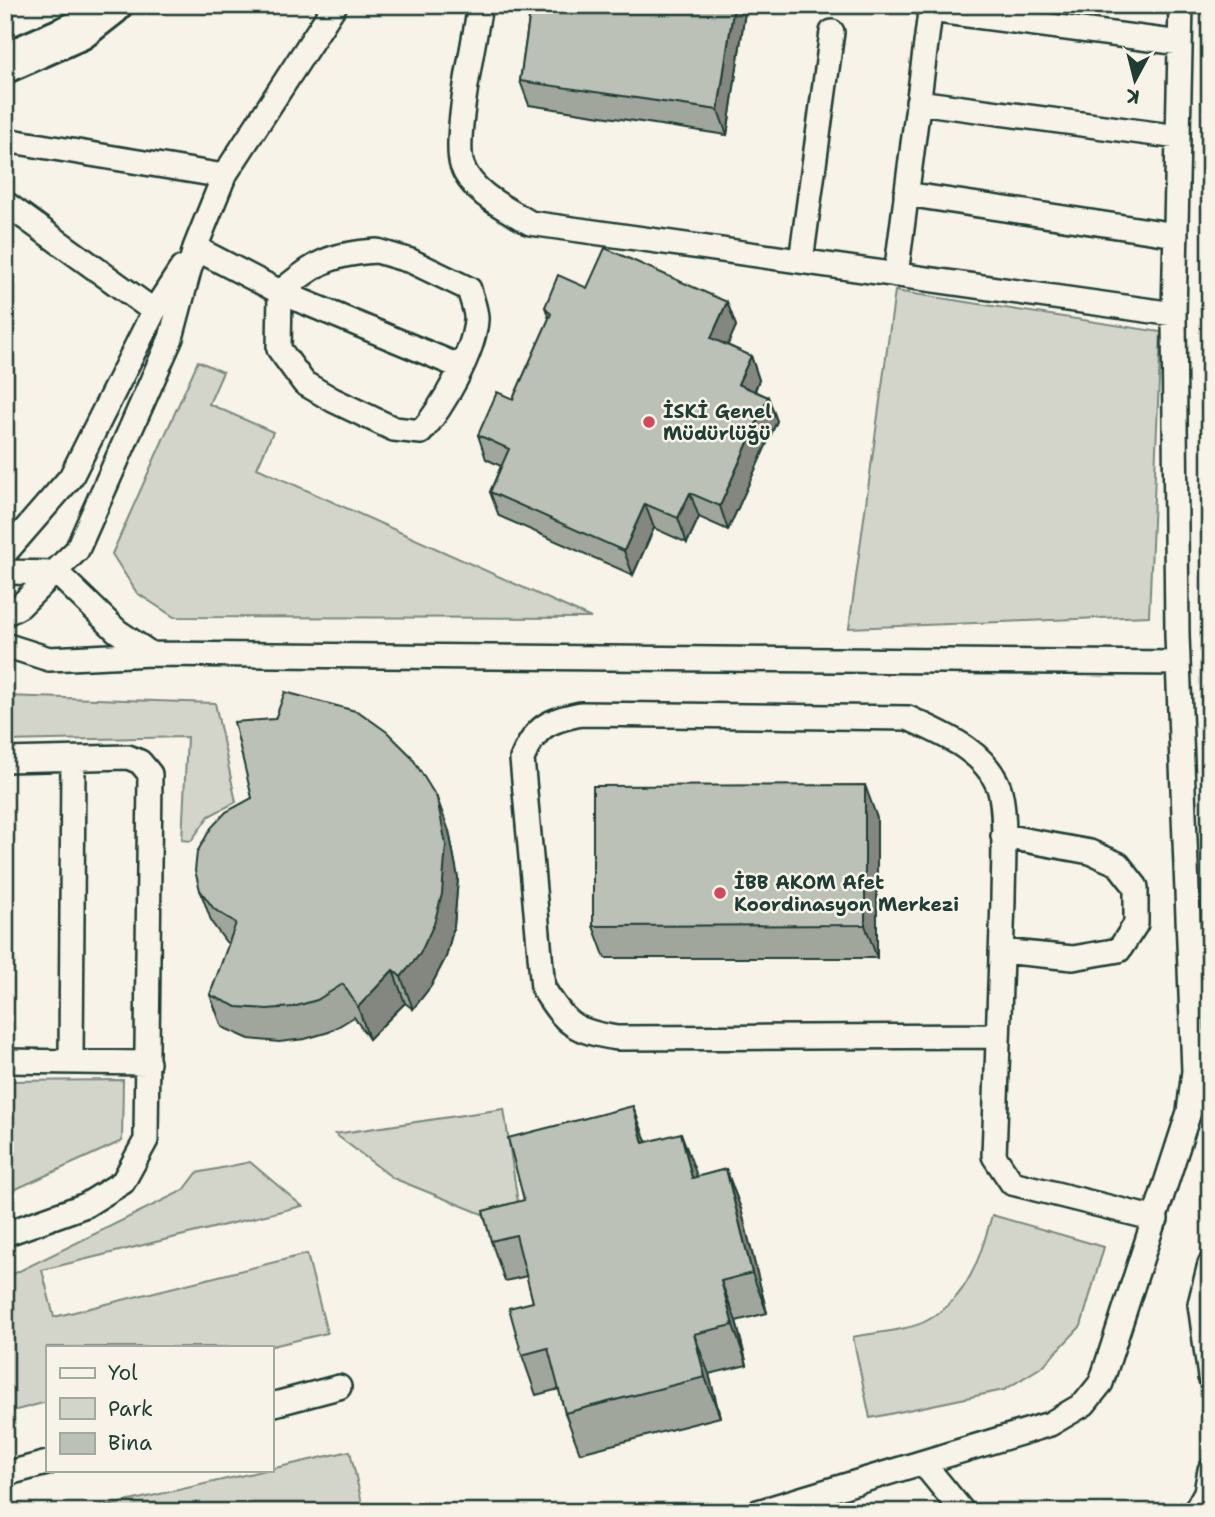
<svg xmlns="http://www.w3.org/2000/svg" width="1215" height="1517" viewBox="0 0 1215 1517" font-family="'Shantell Sans',sans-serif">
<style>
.green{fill:#d3d5ca;stroke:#79897f;stroke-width:2}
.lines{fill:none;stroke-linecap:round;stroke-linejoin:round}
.service-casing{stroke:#1f3d34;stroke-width:28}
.secondary-casing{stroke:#1f3d34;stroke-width:44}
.service{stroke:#f7f3e8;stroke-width:23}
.secondary{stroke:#f7f3e8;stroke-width:38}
.wall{fill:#a1a69d;stroke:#1f3d34;stroke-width:2}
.shaded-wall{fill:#83877f;stroke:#1f3d34;stroke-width:2}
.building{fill:#bbc1b6;stroke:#1f3d34;stroke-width:2}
.poi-dot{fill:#d1495b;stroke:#f7f3e8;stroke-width:2.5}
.labels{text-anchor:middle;stroke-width:5;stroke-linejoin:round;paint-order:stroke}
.poi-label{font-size:19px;font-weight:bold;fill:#1f3d34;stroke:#f7f3e8;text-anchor:start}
</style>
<rect width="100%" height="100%" fill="#f7f3e8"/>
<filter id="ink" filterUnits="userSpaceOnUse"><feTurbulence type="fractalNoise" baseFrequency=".0143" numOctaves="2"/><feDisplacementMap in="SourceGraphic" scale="14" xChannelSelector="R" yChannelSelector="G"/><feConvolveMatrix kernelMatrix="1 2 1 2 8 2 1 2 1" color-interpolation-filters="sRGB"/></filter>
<g filter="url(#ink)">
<path class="green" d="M 895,291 L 1161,332 L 1149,616 L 849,628 Z
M 198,361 L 223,372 L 209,404 L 273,432 L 257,468 L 591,618 L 174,617 L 137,593 L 112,554 Z
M 5,696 L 215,703 L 236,802 L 209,816 L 191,841 L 182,840 L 187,737 L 5,741 Z
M 123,1080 L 122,1141 L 5,1194 L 5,1081 Z
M 504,1109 L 522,1230 L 393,1178 L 335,1134 Z
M 250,1162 L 302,1206 L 42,1270 L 54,1317 L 307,1254 L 327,1333 L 268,1347 L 47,1347 L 47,1402 L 5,1413 L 5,1278 L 184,1190 L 197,1173 Z
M 992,1215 L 1104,1247 L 1081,1326 L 1043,1366 L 1004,1390 L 870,1418 L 853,1337 C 873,1333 912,1330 928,1320 C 969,1297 980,1257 992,1215 Z
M 350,1451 L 364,1512 L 81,1512 Z"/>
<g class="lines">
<g class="service-casing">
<path id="service" d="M 480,5 C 475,38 453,138 462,165 C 471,193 507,209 530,223 L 1174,314
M 930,10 L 1180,43
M 918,102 L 1178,137
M 5,140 L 224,176
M 906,194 L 1176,235
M 5,203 L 154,311
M 195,248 L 280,292 L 461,367
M 377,251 L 411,261 L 469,289 C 471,298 477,311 476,320 C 474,353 442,408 421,432 L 394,429 L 333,400 L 304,383 L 279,349 L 280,292 C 317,262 330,254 377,251 Z
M 801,261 L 832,32
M 896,275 L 931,5
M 5,553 L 71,477 L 154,311 L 182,268
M 5,572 L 57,573 L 117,631 L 151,654 L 49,659 L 5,645
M 5,614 L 20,606 L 77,550 L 171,338 L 195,248 L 224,176 L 335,5
M 151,654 L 1178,663
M 5,760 L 128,757 L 140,762 L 150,774 L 146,1140 L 123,1182 L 86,1205 L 5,1234
M 1001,951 L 1073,958 L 1119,950 L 1136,924 L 1136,887 L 1118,864 L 1090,852 L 1003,836
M 998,1036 L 617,1038 C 574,1031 566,1025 543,988 L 522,759 C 536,726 547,721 581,714 L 908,718 C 942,734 985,750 999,788 C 1007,811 1003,874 1003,900 C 1000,985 997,1071 994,1156 L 1012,1183 L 1156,1219
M 5,1061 L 148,1063
M 71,1061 L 73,760
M 1210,1264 L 1200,1304 L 1210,1377
M 271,1405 L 339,1387
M 923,1463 L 963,1512
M 5,1474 L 47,1463
M 758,1512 L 1050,1424 L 1084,1404 L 1101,1383 L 1189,1112 L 1194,1071 L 1177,635 L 1174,314 L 1181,5
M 1195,1512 L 1206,1492 L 1210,1470"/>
</g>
<g class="secondary-casing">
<path id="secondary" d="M 5,63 L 80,30 L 112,5"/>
</g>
<use href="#service" class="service"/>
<use href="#secondary" class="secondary"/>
</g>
<path class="wall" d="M 531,5 L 746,5 L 727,135 L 529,105 L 520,81 Z
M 587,288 L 727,302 L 736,326 L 727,345 L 751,356 L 759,380 L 755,391 L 768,397 L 777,421 L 728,530 L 699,517 L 687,543 L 654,528 L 633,575 L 499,516 L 490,492 L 501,466 L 486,459 L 478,435 L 513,399 L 549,319 L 545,307 Z
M 252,798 L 449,831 L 458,878 L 454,926 L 446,957 L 431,986 L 413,1009 L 405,1003 L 369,1039 L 354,1017 L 329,1032 L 305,1039 L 279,1042 L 249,1039 L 222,1027 L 210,995 L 229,944 L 226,942 L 212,923 L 200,890 Z
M 877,818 L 877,958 L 605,958 L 593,926 Z
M 646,1142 L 697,1177 L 726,1169 L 741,1209 L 767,1313 L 736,1321 L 747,1365 L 709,1374 L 720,1417 L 580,1453 L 565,1413 L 559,1389 L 536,1395 L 522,1355 L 533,1302 L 527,1276 L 505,1281 L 491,1241 L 524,1200 Z"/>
<path class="shaded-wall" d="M 734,5 L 746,5 L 727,135 L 718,110 Z
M 727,302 L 736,326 L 720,363 L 711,338 Z
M 751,356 L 759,380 L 747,408 L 738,384 Z
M 768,397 L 777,421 L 728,530 L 720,506 Z
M 690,493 L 699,517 L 687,543 L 678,518 Z
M 645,504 L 654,528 L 633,575 L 624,551 Z
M 865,785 L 877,818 L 877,958 L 865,925 Z
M 437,798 L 449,831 L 458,878 L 454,926 L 446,957 L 431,986 L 413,1009 L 401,977 Z
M 393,970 L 405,1003 L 369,1039 L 358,1007 Z
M 633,1106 L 648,1146 L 643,1143 Z
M 681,1133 L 696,1173 L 707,1218 L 692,1178 Z
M 726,1169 L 741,1209 L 767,1313 L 752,1273 Z
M 721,1281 L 736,1321 L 747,1365 L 733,1325 Z
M 694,1334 L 709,1374 L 720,1417 L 705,1377 Z"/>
<path class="building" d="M 531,5 L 734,5 L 718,110 L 520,81 Z
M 605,248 L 727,302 L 711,338 L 751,356 L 738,384 L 768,397 L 720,506 L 690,493 L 678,518 L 645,504 L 624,551 L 490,492 L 509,449 L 478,435 L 497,392 L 513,399 L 551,314 L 545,307 L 558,275 L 587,288 Z
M 285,692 L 359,712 L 387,732 L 411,756 L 437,798 L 446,845 L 442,894 L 434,924 L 420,954 L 401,977 L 393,970 L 358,1007 L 343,984 L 317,1000 L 293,1007 L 267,1009 L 237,1007 L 210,995 L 236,923 L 214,909 L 200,890 L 195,871 L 197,852 L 211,828 L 226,812 L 252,798 L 234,722 L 275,719 Z
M 865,785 L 865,925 L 593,926 L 593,786 Z
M 633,1106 L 643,1143 L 681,1133 L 692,1178 L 726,1169 L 752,1273 L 721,1281 L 733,1325 L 694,1334 L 705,1377 L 565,1413 L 548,1348 L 522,1355 L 509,1308 L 533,1302 L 516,1235 L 491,1241 L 483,1211 L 524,1200 L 508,1138 Z"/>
</g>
<g class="poi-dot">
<circle cx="649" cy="422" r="7"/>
<circle cx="720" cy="893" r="7"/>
</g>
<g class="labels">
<g class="poi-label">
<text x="663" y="418">İSKİ Genel<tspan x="663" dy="22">Müdürlüğü</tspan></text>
<text x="734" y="889">İBB AKOM Afet<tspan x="734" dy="22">Koordinasyon Merkezi</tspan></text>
</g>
</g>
<rect width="1215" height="1517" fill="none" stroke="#f7f3e8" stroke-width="28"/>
<rect x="14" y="14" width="1187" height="1489" fill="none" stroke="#1f3d34" stroke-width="2.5" filter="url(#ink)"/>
<rect x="46" y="1346" width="228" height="126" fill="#f7f3e8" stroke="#a1aaa0" stroke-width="2"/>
<rect x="60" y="1368" width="35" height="10" fill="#f7f3e8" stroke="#a1aaa0" stroke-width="2"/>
<text x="108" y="1380" font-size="21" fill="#1f3d34">Yol</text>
<rect x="60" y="1398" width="35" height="21" fill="#d3d5ca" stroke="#a1aaa0" stroke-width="2"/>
<text x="108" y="1416" font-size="21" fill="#1f3d34">Park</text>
<rect x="60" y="1433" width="35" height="21" fill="#bbc1b6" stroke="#a1aaa0" stroke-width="2"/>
<text x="108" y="1450" font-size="21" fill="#1f3d34">Bina</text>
<g transform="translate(1135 80) rotate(187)" stroke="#f7f3e8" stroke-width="5" paint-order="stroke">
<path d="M0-5L12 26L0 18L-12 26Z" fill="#1f3d34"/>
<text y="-10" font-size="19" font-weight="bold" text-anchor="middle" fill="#1f3d34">K</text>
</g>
</svg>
